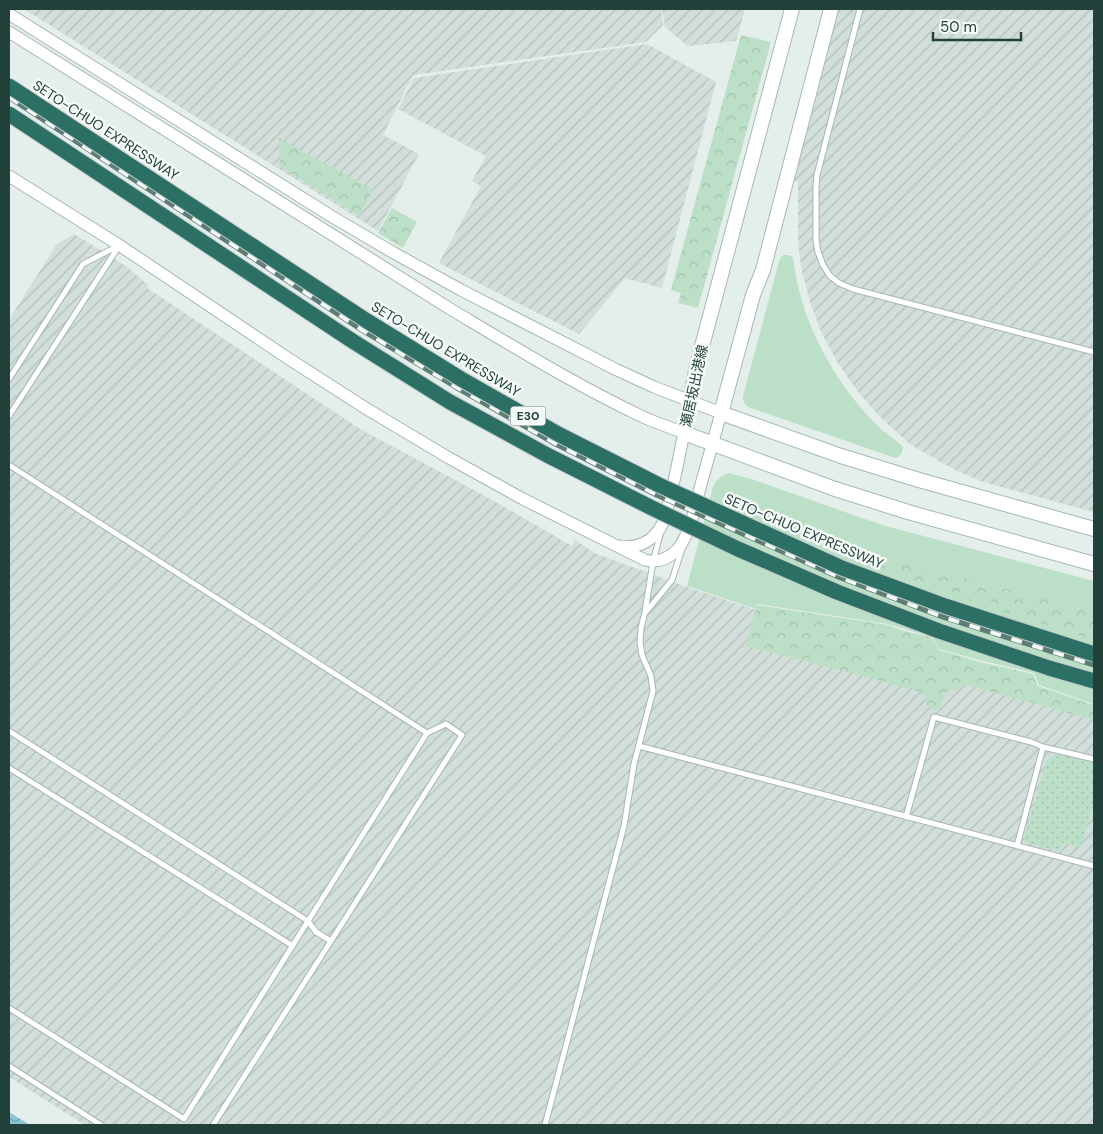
<svg xmlns="http://www.w3.org/2000/svg" width="1103" height="1134" viewBox="0 0 1103 1134" font-family="'DM Sans','Noto Sans JP',sans-serif">
<style>
.industrial{fill:url(#industrial-furrows)}
.grass{fill:#bce0c7}
.forest{fill:url(#forest-crowns)}
.garden{fill:url(#garden-dots)}
.water{fill:url(#water-waves)}
.lines{fill:none;stroke-linecap:round;stroke-linejoin:round}
.service-casing{stroke:#a6b7b2;stroke-width:7}
.tertiary-casing{stroke:#a6b7b2;stroke-width:13}
.secondary-casing{stroke:#a2bbb3;stroke-width:16}
.service{stroke:#fff;stroke-width:5}
.tertiary{stroke:#fff;stroke-width:11}
.secondary{stroke:#fff;stroke-width:14}
.rail-casing{stroke:#5d7d75;stroke-width:5.5}
.rail{stroke:#f5faf8;stroke-width:4;stroke-dasharray:11;stroke-linecap:butt}
.motorway-bridge-casing{stroke:#c1cac8;stroke-width:17;stroke-linecap:butt}
.motorway-bridge{stroke:#2c6f64;stroke-width:15}
.labels{text-anchor:middle;stroke-width:5;stroke-linejoin:round;paint-order:stroke}
.shield{fill:#f5faf8;stroke:#617873;stroke-width:1}
.shield-label{font-size:12px;font-weight:bold;fill:#22413a}
.street-label{font-size:14px;fill:#22413a;stroke:#f5faf8}
</style>
<defs>
<pattern id="industrial-furrows" width="10" height="10" patternUnits="userSpaceOnUse" patternTransform="scale(1.25)"><rect width="10" height="10" fill="#d2ded9"/><path d="M-1 1l2-2M0 10L10 0M9 11l2-2" fill="none" stroke="#b4c0bb"/></pattern>
<pattern id="forest-crowns" width="20" height="18" patternUnits="userSpaceOnUse" patternTransform="scale(1.25)"><rect width="20" height="18" fill="#bce0c7"/><path d="M2 6a3 3 0 1 1 6 0M12 15a3 3 0 1 1 6 0" fill="none" stroke="#a1c1ac"/></pattern>
<pattern id="garden-dots" width="8" height="8" patternUnits="userSpaceOnUse" patternTransform="scale(1.25)"><rect width="8" height="8" fill="#bce0c7"/><path d="M2 2h.1M6 6h.1" fill="none" stroke="#a1c1ac" stroke-width="1.8" stroke-linecap="round"/></pattern>
<pattern id="water-waves" width="16" height="10" patternUnits="userSpaceOnUse" patternTransform="scale(1.25)"><rect width="16" height="10" fill="#8ac7d6"/><path d="M0 5q4-4 8 0t8 0" fill="none" stroke="#70a3af"/></pattern>
</defs>
<rect width="100%" height="100%" fill="#e4eeea"/>
<path class="industrial" d="M 24,9 L 661,9 L 663,25 L 646,42 L 413,75 L 383,135 L 419,154 L 378,231 Z
M 662,9 L 745,9 L 736,41 L 688,46 L 665,27 Z
M 839,9 L 1094,9 L 1094,512 L 983,482 L 953,469 L 911,445 L 880,417 L 859,393 L 839,365 L 822,334 L 811,305 L 802,272 L 798,241 L 798,182 L 794,181 Z
M 647,44 L 716,82 L 662,288 L 625,278 L 579,334 L 439,263 L 481,186 L 472,181 L 486,156 L 398,109 L 414,78 Z
M 74,234 L 126,266 L 148,285 L 147,288 L 360,429 L 485,496 L 572,546 L 575,540 L 594,553 L 687,587 L 774,616 L 1094,710 L 1094,1125 L 85,1125 L 9,1077 L 9,320 L 56,245 Z"/>
<path class="grass" d="M 784,255 L 789,255 L 793,258 C 800,318 830,375 871,419 C 879,428 890,436 900,444 L 903,448 C 902,454 901,456 895,458 L 748,407 C 744,404 743,401 743,396 L 780,258 Z
M 729,473 L 754,480 L 882,525 L 1094,581 L 1094,704 L 1039,685 L 1034,673 L 979,660 L 939,649 L 932,637 L 888,624 L 757,604 L 756,609 L 687,586 L 713,487 C 717,479 721,476 729,473 Z"/>
<path class="forest" d="M 741,35 L 771,42 L 698,308 L 678,303 L 681,293 L 671,290 Z
M 279,138 L 373,190 L 359,216 L 280,166 Z
M 392,208 L 417,222 L 403,248 L 378,233 Z
M 887,559 L 1094,611 L 1094,638 L 1093,639 L 997,610 L 994,602 L 977,598 L 974,602 L 880,568 Z
M 757,605 L 888,625 L 904,631 L 931,637 L 939,650 L 980,662 L 1033,674 L 1038,686 L 1094,705 L 1094,720 L 963,684 L 956,690 L 947,689 L 939,709 L 935,710 L 927,705 L 923,693 C 865,675 805,662 746,646 Z"/>
<path class="garden" d="M 1058,753 L 1094,763 L 1094,801 L 1081,848 L 1062,843 L 1059,851 L 1027,843 L 1024,839 L 1047,760 Z"/>
<path class="water" d="M 9,1112 L 30,1125 L 9,1125 Z"/>
<g class="lines">
<g class="service-casing">
<path id="service" d="M 860,9 L 817,175 L 816,187 L 816,240 L 818,252 L 823,265 L 830,276 L 839,283 L 853,289 L 1094,352
M 9,379 L 83,264 L 118,246
M 9,416 L 119,246
M 9,465 L 427,733 L 308,921 L 9,731
M 646,612 L 672,580 L 682,549
M 639,746 L 1094,866
M 9,768 L 293,946
M 906,817 L 934,717 L 1031,742 L 1043,747
M 1017,846 L 1043,747 L 1094,759
M 9,1008 L 184,1119 L 308,921 L 316,932 L 331,941 L 462,735 L 446,724 L 427,733
M 9,1066 L 101,1125
M 213,1125 L 331,941
M 545,1125 L 624,826 L 634,764 L 653,691 L 651,676 L 642,655 L 640,642 L 641,628 L 645,612 L 653,562 L 661,531"/>
</g>
<g class="tertiary-casing">
<path id="tertiary" d="M 9,14 L 331,216 L 394,253 L 461,290 L 615,369 L 654,387 L 721,413 C 714,438 707,463 700,488 C 695,507 690,535 677,550 C 668,559 657,563 645,560 L 523,499 L 449,458 L 367,409 L 289,359 L 119,245 L 9,176
M 9,32 L 452,310 C 514,347 576,385 641,416 C 655,423 670,427 684,433 C 679,456 675,479 669,502 C 666,512 665,523 658,531 C 649,543 635,549 621,546"/>
</g>
<g class="secondary-casing">
<path id="secondary" d="M 792,9 L 697,365 L 684,433 L 835,489 L 908,512 L 1094,564
M 831,9 L 763,270 L 753,295 L 721,413 L 841,456 L 919,480 L 1094,529"/>
</g>
<use href="#service" class="service"/>
<use href="#tertiary" class="tertiary"/>
<use href="#secondary" class="secondary"/>
<g class="rail-casing">
<path id="rail" d="M 9,97 L 362,330 L 456,387 L 556,444 L 657,495 L 839,577 L 943,617 L 1094,665"/>
</g>
<use href="#rail" class="rail"/>
<g class="motorway-bridge-casing">
<path id="motorway-bridge" d="M 9,86 L 367,321 L 461,379 L 558,434 L 661,486 L 842,568 L 945,606 L 1094,654
M 9,114 L 354,342 L 450,402 L 547,455 L 652,508 L 738,549 L 837,592 L 939,631 L 1049,668 L 1094,681"/>
</g>
<use href="#motorway-bridge" class="motorway-bridge"/>
</g>
<g class="labels">
<rect class="shield" x="510.5" y="406.5" width="35" height="19" rx="4"/>
<g class="shield-label">
<text x="528" y="420">E30</text>
</g>
<g class="street-label">
<text transform="translate(106 130) rotate(33)" y="5">SETO-CHUO EXPRESSWAY</text>
<text transform="translate(446 349) rotate(31)" y="5">SETO-CHUO EXPRESSWAY</text>
<text transform="translate(694 386) rotate(-78)" y="5">瀬居坂出港線</text>
<text transform="translate(804 531) rotate(23)" y="5">SETO-CHUO EXPRESSWAY</text>
</g>
</g>
<rect width="1103" height="1134" fill="none" stroke="#22413a" stroke-width="20"/>
<path d="M933 32v8h88v-8" fill="none" stroke="#22413a" stroke-width="2.5"/>
<text x="940" y="32" font-size="15" fill="#22413a" stroke="#f5faf8" stroke-width="4" paint-order="stroke">50 m</text>
</svg>
